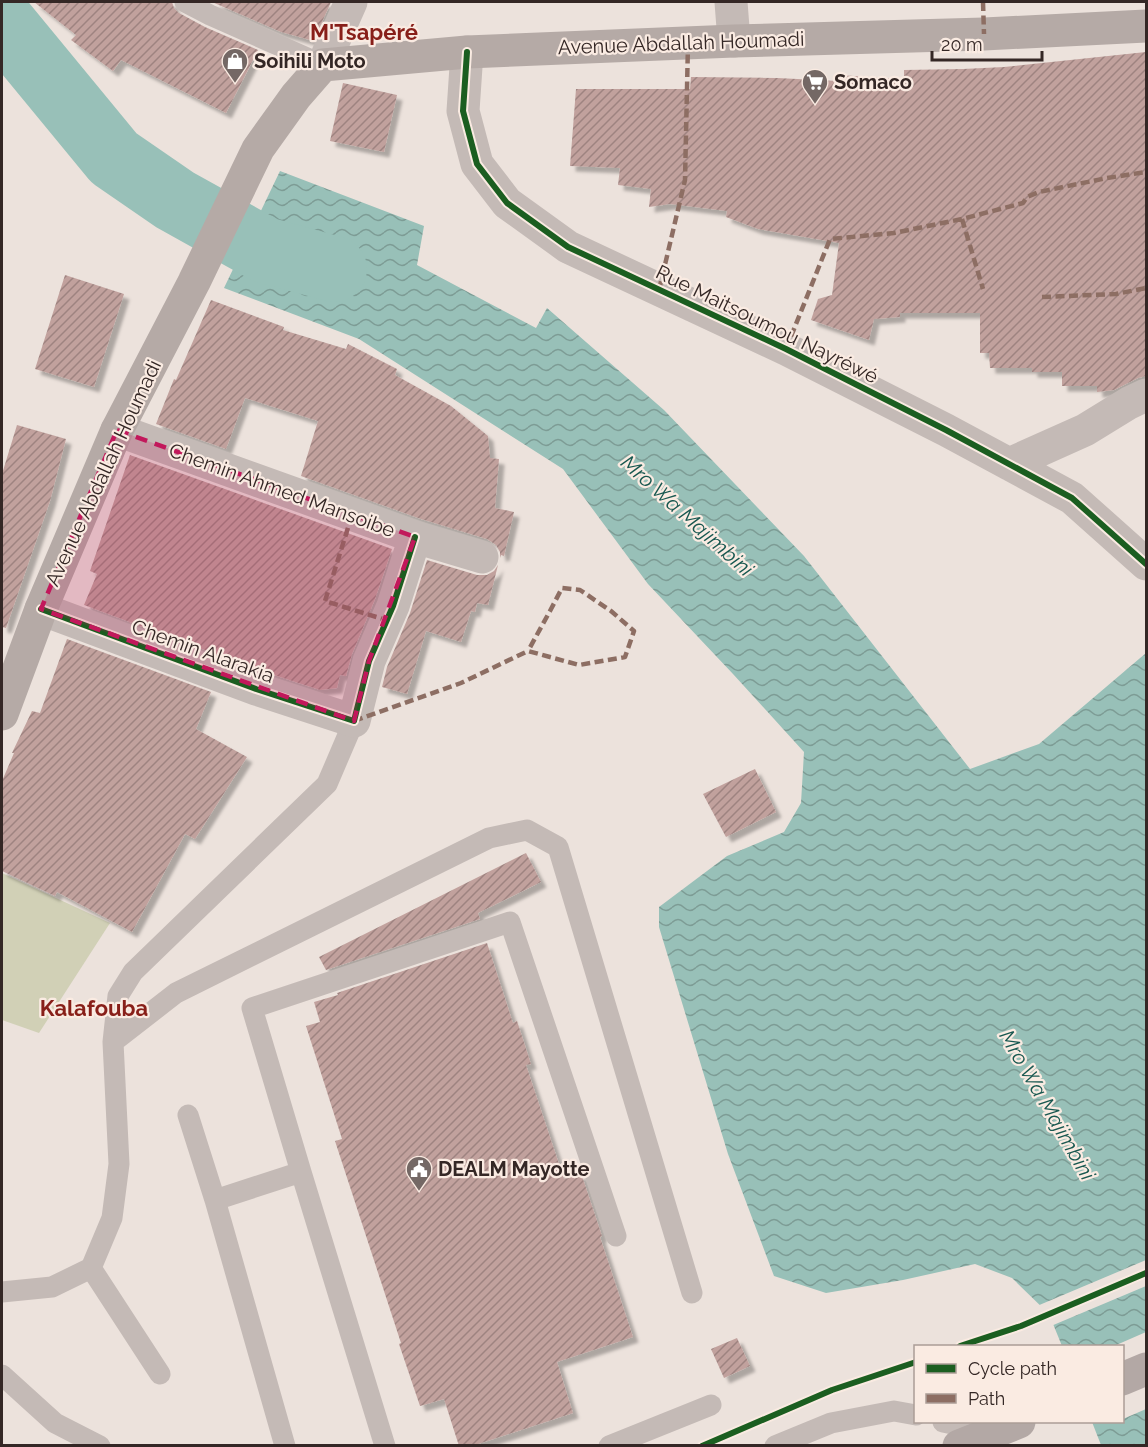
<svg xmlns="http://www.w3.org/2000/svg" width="1148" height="1447" viewBox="0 0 1148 1447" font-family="Raleway,sans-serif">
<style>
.pitch{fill:#d1d0b6}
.water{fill:url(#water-waves)}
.pier{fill:#ece2dc}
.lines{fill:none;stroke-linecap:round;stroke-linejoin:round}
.river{stroke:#98c0b8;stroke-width:66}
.building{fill:url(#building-hatch);filter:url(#shadow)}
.service{stroke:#c4bab6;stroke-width:21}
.minor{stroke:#c4bab6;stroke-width:33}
.tertiary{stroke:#c4bab6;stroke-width:33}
.secondary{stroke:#b5aaa6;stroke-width:33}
.primary{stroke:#b3a8a5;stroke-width:33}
.quiet{stroke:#8d6e63;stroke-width:4.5;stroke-dasharray:9 4.5;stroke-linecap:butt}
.cycleway-casing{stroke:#faebe2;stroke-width:10}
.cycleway{stroke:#1b5e20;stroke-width:6}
.marked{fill:#c2185b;fill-opacity:0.2;stroke:#c2185b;stroke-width:4.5;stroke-dasharray:12 8;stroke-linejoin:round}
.labels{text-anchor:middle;stroke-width:4.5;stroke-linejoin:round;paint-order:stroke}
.street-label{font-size:20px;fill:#342725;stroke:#faebe2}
.poi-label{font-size:20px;font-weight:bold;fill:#342725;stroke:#faebe2;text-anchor:start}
.water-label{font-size:21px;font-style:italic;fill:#185850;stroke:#faebe2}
.quarter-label{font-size:22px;font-weight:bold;fill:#881f19;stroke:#faebe2}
</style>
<defs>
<pattern id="water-waves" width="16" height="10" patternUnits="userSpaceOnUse" patternTransform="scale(1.5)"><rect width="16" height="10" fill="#98c0b8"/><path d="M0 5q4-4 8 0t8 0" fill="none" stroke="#7d9c95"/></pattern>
<pattern id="building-hatch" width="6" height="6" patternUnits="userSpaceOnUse" patternTransform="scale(1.5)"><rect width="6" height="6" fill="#c1a19d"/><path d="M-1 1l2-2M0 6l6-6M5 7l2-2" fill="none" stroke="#9e8380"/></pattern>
<filter id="shadow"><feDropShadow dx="5.5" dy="5.5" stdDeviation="1.5" flood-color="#0004"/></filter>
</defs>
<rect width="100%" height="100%" fill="#ece2dc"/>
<path class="pitch" d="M 2,873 L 110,923 L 39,1033 L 2,1020 Z"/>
<path class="water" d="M 280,171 L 424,226 L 417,265 L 536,328 L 547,308 L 664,410 L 804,556 L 970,769 L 1039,744 L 1146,653 L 1146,1445 L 1101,1445 L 1092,1422 L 1122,1422 L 1122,1346 L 1062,1346 L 1049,1314 L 1012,1278 L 975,1264 L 903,1280 L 826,1293 L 774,1276 L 728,1154 L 659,927 L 659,907 L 727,856 L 784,832 L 801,803 L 804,752 L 733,674 L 648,584 L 563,469 L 359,339 L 224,288 Z"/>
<path class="pier" d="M 1146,1260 L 1146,1286 L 1051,1326 L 1047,1316 L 1037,1306 Z
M 1146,1332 L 1146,1409 L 1123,1419 L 1122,1346 L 1114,1346 Z"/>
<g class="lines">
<path class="river" d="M 2,22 L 114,158 L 175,200 L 265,250 L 334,269"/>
</g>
<path class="building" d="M 34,2 L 172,2 L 174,8 L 179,13 L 205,27 L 258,50 L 226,113 L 121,60 L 113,71 L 71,40 L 76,35 Z
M 212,2 L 331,2 L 317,33 L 310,40 L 281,32 Z
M 1146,52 L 1146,376 L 1138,378 L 1114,390 L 1097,392 L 1097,386 L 1062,386 L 1062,372 L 1032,372 L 1032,368 L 990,368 L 989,353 L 980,353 L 980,313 L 900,313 L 900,317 L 874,319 L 869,340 L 811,320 L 818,299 L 832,295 L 839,243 L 758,229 L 726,217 L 727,211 L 670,204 L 649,207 L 651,189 L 618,185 L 620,168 L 570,166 L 576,89 L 690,89 L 691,77 L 777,78 L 838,81 L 838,75 L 904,79 L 904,70 L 963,69 L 1004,67 Z
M 343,83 L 397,95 L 384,152 L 330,141 Z
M 65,275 L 124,294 L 94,387 L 35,369 Z
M 211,300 L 284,327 L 283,330 L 346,349 L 348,344 L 397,369 L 395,375 L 451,406 L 488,436 L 490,458 L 499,459 L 495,508 L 514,512 L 504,556 L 501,555 L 500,558 L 500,552 L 496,545 L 487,539 L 421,519 L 301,476 L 318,421 L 245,398 L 226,449 L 156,424 L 174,379 L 176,380 Z
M 17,425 L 66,439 L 50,501 L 6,628 L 2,627 L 2,474 Z
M 130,455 L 392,549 L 375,599 L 352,654 L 346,676 L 340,675 L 337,688 L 320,690 L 262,671 L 84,605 L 97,574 L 90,571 Z
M 427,560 L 477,575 L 487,575 L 494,571 L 498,565 L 488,605 L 477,603 L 475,612 L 471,611 L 461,642 L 426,631 L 407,694 L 382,687 L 387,667 L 410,613 Z
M 67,639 L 211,692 L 196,729 L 247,757 L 195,839 L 185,834 L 132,932 L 57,892 L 55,896 L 2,871 L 2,781 L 14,753 L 12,753 L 32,711 L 40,713 Z
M 755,769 L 776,812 L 726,837 L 703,794 Z
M 526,853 L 541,882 L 478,913 L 480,919 L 326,970 L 319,957 Z
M 487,943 L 513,1023 L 517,1021 L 531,1064 L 526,1065 L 564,1179 L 581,1173 L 602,1236 L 600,1237 L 633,1337 L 557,1362 L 573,1413 L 472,1446 L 459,1446 L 444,1399 L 420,1406 L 399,1344 L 401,1343 L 335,1141 L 342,1139 L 306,1026 L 320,1022 L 314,1002 L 338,995 L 337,993 Z
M 737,1338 L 750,1366 L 724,1378 L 711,1349 Z"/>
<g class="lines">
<path class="service" d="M 185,2 L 210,15 L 323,65
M 113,1042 L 176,993 L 489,838 L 527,830 L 558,847 L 692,1293
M 188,1115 L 215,1200
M 91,1268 L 160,1374
M 2,1292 L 52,1287 L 91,1268 L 112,1218 L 119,1164 L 113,1042 L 118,996 L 133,972 L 327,784 L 354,721
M 2,1375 L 55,1423 L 100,1446
M 943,1422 L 991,1432
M 285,1446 L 215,1200 L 301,1172
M 385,1446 L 301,1172 L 252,1008 L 510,922 L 616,1236
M 609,1446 L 711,1405
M 775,1446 L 831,1423 L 894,1411 L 916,1415"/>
<path class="minor" d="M 467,52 L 463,111 L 477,164 L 507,203 L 568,247 L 786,349 L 946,430 L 1072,498 L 1146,564
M 117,430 L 415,537 L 482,557
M 1009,464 L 1085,430 L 1129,403 L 1146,395
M 41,609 L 256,689 L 354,721 L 369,661 L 393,606 L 415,537"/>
<path class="tertiary" d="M 731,2 L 734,41
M 323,65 L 351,2"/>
<path class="secondary" d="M 2,714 L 41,609 L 117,430 L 194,282 L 258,149 L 296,96 L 323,65 L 467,52 L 734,41 L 984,34 L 1146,26"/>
<path class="primary" d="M 1122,1379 L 1146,1369
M 959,1446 L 1019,1422"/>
<path class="quiet" d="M 983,2 L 984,34
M 962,219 L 983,289
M 659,290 L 685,180 L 688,43
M 1042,297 L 1116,294 L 1146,288
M 786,349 L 830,239 L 894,233 L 962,219 L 1023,203 L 1027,197 L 1039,192 L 1107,178 L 1146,172
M 352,515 L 325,601 L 386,620
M 354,721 L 461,683 L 528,651 L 579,665 L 625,657 L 634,631 L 611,611 L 580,590 L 562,588 L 550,611 L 528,651"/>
<g class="cycleway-casing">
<path id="cycleway" d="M 467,52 L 463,111 L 477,164 L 507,203 L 568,247 L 786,349 L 946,430 L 1072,498 L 1146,564
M 41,609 L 256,689 L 354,721 L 369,661 L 393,606 L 415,537
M 960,1346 L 1021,1326 L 1146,1273
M 702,1446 L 832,1390 L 916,1362"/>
</g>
<use href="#cycleway" class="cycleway"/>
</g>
<path class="marked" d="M 117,430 L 415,537 L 369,661 L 354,721 L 41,609 Z"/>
<defs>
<g id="shop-pin" transform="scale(1.35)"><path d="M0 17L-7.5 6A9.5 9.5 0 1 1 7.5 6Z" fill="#746865" stroke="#faebe2"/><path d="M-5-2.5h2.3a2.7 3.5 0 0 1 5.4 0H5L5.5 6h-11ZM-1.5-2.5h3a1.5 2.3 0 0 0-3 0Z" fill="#fff"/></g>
<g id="supermarket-pin" transform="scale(1.35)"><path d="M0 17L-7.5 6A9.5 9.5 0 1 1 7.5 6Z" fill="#746865" stroke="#faebe2"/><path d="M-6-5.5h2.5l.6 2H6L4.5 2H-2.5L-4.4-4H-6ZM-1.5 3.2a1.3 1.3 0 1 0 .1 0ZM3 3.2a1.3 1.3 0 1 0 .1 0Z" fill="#fff"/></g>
<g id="civic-pin" transform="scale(1.35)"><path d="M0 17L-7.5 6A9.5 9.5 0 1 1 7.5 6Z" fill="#746865" stroke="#faebe2"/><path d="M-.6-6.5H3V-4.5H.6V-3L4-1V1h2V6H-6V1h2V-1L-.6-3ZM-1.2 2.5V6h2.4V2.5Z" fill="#fff"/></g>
</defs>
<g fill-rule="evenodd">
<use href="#shop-pin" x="235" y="61"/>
<use href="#supermarket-pin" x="815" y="82"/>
<use href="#civic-pin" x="419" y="1169"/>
</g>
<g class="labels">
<g class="street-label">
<text transform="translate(681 43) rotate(-2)" y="7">Avenue Abdallah Houmadi</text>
<text transform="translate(767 324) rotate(26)" y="7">Rue Maitsoumou Nayréwé</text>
<text transform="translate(103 473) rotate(-65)" y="7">Avenue Abdallah Houmadi</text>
<text transform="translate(282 490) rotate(20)" y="7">Chemin Ahmed Mansoibe</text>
<text transform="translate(203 651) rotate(20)" y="7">Chemin Alarakia</text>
</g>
<g class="poi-label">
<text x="254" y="68">Soihili Moto</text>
<text x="834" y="89">Somaco</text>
<text x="438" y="1176">DEALM Mayotte</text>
</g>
<g class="water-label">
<text transform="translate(687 516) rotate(42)" y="7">Mro Wa Majimbini</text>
<text transform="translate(1047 1105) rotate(60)" y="7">Mro Wa Majimbini</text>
</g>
<g class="quarter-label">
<text x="364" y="40">M'Tsapéré</text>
<text x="94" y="1016">Kalafouba</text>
</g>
</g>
<rect width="1148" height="1447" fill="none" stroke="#342725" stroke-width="6"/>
<rect x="914" y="1345" width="210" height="78" fill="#faebe2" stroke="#ab9d96" stroke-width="1.5"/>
<rect x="926" y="1364" width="30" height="9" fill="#1b5e20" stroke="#ab9d96" stroke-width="1.5"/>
<text x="968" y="1375" font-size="18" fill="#342725">Cycle path</text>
<rect x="926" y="1394" width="30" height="9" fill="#8d6e63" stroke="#ab9d96" stroke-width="1.5"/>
<text x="968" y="1405" font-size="18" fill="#342725">Path</text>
<path d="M932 51v9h110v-9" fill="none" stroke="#342725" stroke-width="3"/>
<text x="941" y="51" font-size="18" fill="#342725" stroke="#faebe2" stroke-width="4.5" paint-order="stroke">20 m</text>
</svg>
